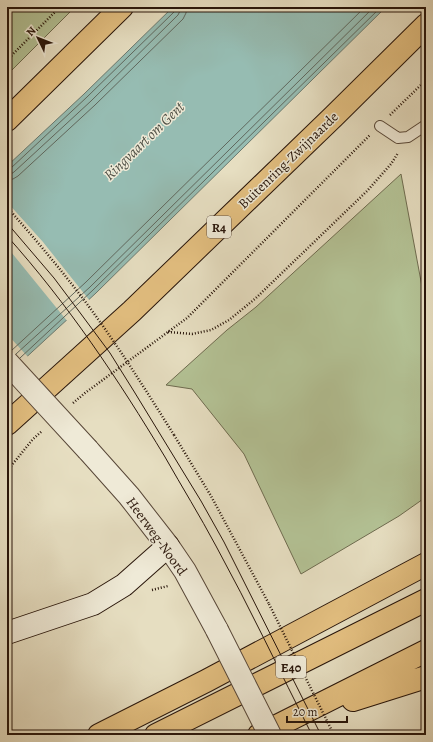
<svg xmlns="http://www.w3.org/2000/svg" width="433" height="742" font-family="Alegreya,serif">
<rect width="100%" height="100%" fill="#e6dec1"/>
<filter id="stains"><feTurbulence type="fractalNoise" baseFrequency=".005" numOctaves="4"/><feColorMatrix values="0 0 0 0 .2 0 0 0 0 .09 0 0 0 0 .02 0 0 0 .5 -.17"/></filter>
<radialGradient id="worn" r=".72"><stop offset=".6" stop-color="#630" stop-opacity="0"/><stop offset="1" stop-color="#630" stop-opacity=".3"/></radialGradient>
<path fill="#b3c194" stroke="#6e6b4f" d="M7,7H75L7,75Z
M401,174L423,292H426V497L399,516L301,574L244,454L192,389L166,385L227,330L256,307Z"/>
<path fill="#96bcb2" stroke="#6a796f" d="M173,7H386L96,293L7,375V166L84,94Z"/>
<path fill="#e6dec1" d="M7,202L43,242L90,301L68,322L7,247Z
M7,334L29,358L7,377Z"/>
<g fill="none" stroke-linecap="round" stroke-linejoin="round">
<path stroke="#5f685e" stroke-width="1" d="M7,169L11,168L87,97L174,12L176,7
M7,174H11L14,172L91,101L178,15L180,11L181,7
M7,180L13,179L18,176L95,105L183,19L186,13L187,7
M11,351L86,282L365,7
M16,354L90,287L374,7
M20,358L93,290L381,7"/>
<defs>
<path id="service" d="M380,126L398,138L408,137L426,125"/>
<path id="tertiary" d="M88,450L129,496L168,546L185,571L217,630"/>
<path id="secondary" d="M7,633L93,604L124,585L168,546"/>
<path id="trunk" d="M7,120L122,7
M7,424L132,311L334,116L426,25"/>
<path id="motorway" d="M353,700L426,677
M99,735L206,681L426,564
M156,735L426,600
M259,735L426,651"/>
</defs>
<use href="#service" stroke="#584738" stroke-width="12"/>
<use href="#tertiary" stroke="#584738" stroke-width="24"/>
<use href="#secondary" stroke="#28150a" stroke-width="24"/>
<use href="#trunk" stroke="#28150a" stroke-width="24"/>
<use href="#motorway" stroke="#28150a" stroke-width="24"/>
<path stroke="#28150a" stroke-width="2.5" stroke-dasharray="1 2" stroke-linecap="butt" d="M7,60L60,7
M390,115L426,80
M168,332L192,334L211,330L229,320L256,298L367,191L391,164L398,153
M73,403L85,393L187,318L370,135
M174,435L211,496L269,604
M7,471L33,439L42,431
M152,590L168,586"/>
<use href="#service" stroke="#efead7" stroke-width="10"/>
<use href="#tertiary" stroke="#efead7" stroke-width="22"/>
<use href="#secondary" stroke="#efead7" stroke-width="22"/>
<use href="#trunk" stroke="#e3bf80" stroke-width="22"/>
<use href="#motorway" stroke="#e3bf80" stroke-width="22"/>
<path stroke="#28150a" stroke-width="1" d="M7,223L54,278L81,314L110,353L135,393L201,501L224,542L321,735
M7,236C68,304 118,379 165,457C182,487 200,516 216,546C250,608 280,672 312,735"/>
<defs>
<path id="tertiary-bridge" d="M7,362L88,450
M217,630L270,735"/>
</defs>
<use href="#tertiary-bridge" stroke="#584738" stroke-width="24" stroke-linecap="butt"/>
<path stroke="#28150a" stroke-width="2.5" stroke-dasharray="1 2" stroke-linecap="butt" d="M7,207C36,240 64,273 90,308C120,349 147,392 174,435
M269,604L334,735"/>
<use href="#tertiary-bridge" stroke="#efead7" stroke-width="22"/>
</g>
<g text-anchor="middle" stroke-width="3" stroke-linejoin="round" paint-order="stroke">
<g fill="#efead7" stroke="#645548" stroke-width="1">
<rect x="207" y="216" width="24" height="22" rx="3"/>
<rect x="276" y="656" width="30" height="22" rx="3"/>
</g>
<g font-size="13" font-weight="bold" fill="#28150a">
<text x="219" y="232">R4</text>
<text x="291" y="672">E40</text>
</g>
<g font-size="14" fill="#28150a" stroke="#efead7">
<text transform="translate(288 160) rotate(-44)" y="5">Buitenring-Zwijnaarde</text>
<text transform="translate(157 536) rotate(54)" y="5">Heerweg-Noord</text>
</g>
<g font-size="15" font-style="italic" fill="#4e4f45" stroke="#efead7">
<text transform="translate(144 141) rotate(-44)" y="5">Ringvaart om Gent</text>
</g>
</g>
<rect width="433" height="742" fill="none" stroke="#e6dec1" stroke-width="24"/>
<rect x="8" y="8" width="417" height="726" fill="none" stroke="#28150a" stroke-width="2"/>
<rect x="12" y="12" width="409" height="718" fill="none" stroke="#28150a"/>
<g transform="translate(38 38) rotate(313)" stroke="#efead7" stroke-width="3" paint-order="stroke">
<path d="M0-3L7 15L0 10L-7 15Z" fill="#28150a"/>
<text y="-6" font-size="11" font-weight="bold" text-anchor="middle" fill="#28150a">N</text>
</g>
<path d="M287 716v6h60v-6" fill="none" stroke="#28150a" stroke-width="2"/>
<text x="293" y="716" font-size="12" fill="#28150a" stroke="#efead7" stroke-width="3" paint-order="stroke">20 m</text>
<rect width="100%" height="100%" filter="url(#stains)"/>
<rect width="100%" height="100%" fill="url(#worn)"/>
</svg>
